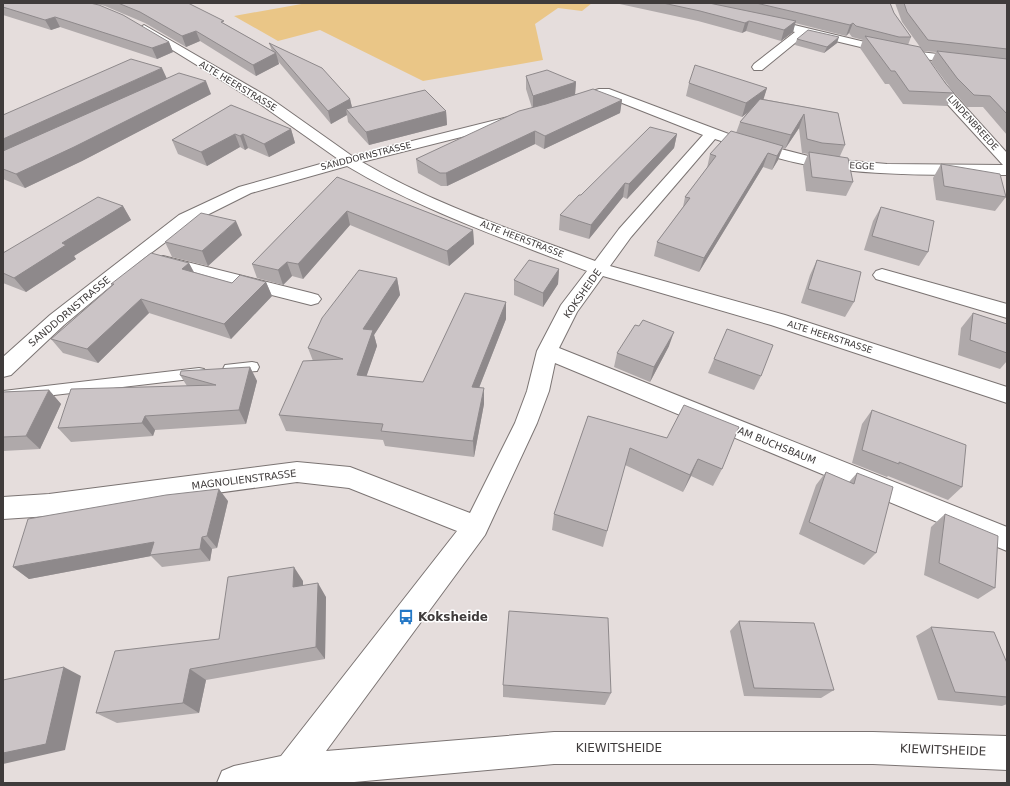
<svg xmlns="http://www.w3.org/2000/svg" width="1010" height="786" font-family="'DejaVu Sans',sans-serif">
<rect width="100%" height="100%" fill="#e5dddc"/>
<path fill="#eac687" d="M307,3H592L582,11L558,8L535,24L543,60L423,81L320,30L278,41L234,16Z"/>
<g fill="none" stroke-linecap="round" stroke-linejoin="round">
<defs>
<path id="service" d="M252,362L257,363L259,367L257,371L230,374L225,373L223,369L225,365Z
M199,368L204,369L206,373L204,377L199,378L3,401V391Z"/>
<path id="minor" d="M765,18L894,49L1007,62V70L894,55L806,34L762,70H754L752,67L754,64L795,32L761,23L760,21Z
M144,25L270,98L352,156L516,115L521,116L523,119L521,122L362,162C435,205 516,231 595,261L619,229L703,135L607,97H600L575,105L568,101L570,98L599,89H609L742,139L816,158L887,164L1003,165L940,96L926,75L932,71L936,72L950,90L1007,153V175C944,175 880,176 818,167C783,161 748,150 715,139L631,237L610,266L785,315L1007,387V403L771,325L603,276L577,312L559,348L1007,527V551L555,363L549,391L537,423L485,535L326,751L554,732H873L1007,736V770L873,764H554L343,783H217L222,771L234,766L281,756L457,531L349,488L297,482L49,516L3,519V497L49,494L297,462L350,467L470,513L515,423L527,391L537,351L561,305L587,271C506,239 422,211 347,166L251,193L191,223L143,259L64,325L11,375L3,377V357L50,315L179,215L239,187L338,159L260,104L140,30L139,28Z
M163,256L311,293L318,295L321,299L318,303L311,305L157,266L154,262L157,258Z
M882,269L1007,304V318L876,279L873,275L876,271Z"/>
</defs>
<use href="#service" stroke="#7b7473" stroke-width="2"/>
<use href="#minor" stroke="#7b7473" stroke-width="2"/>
<use href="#service" fill="#fff" fill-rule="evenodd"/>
<use href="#minor" fill="#fff" fill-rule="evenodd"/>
</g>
<path fill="#afa9aa" d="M3,3L169,42L173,52L157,59L60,27L51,30L3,15Z
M93,3H188L272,51L269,43L350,99L352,107L446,111L447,125L369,145L348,122L347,115L331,124L278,61L279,64L256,76L200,41L186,47L145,23L105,6Z
M615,3H890L894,13L911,37L908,45L954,93L947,106L903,104L889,84H885L860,48L863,40L852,37L849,33L846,36L795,23L793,32L781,41L746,31L742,33L698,21Z
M895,3H1007V135L983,107H967L951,89L931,62L936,52L923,51L902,22Z
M797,39L837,43L824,53L795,45Z
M526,76L576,82L575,94L622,100L620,113L544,149L535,144L447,186H441L418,173L416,159L532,108L526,89Z
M167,79L211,94L82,161L25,188L3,179V115Z
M689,83L767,88L763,99L838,113L845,145L840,156L853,182L846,196L806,191L803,166L808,154L802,153L799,128L785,149L783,148L778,160L772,170L763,167L699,272L654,256L657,242L683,207L685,197L707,168L710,154L736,133L740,122L748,112L742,117L686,96Z
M231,105L291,129L295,143L269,157L248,148L245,150L240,147L207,166L178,154L172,140Z
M677,134L674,148L627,199L623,197L589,239L559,230L560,215L581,195Z
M941,164L1006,197L995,211L936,200L933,178Z
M337,177L473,230L474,244L449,266L350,225L303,279L292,276L283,285L257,278L252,264Z
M123,206L131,220L74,256L76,259L26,292L3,283V253Z
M881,207L928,252L919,266L864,250L873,221Z
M242,235L208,266L172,257L165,242Z
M817,260L854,302L845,317L801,303L810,275Z
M189,263L194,272L232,283L266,282L272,296L231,339L149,313L98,363L63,353L51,339L112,285L111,284Z
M559,269L558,284L543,307L514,295V280Z
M397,278L400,295L374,335L377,346L366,376L423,382L506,302V319L479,388L484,404L474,457L385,446L383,440L286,431L279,415L313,361L308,348Z
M973,313L1007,324V361L1000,369L958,355L961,328Z
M669,346L650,382L614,367L617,353Z
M714,359L761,376L754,390L708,373Z
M250,367L257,381L246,424L155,430L153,436L71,442L58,428L187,386L180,375Z
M49,390L61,404L40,449L3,451V392Z
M872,410L962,487L948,500L888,476L887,477L852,463L862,424Z
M588,416L667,438L722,469L713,486L691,476L683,492L625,465L603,547L552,530L554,514Z
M826,472L849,482L857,473L876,553L864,565L799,534L816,485Z
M228,501L217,548L212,549L210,561L162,567L151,556L29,579L13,567Z
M945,514L995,588L978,599L924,575L931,527Z
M303,581V585L326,597L325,659L206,680L199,713L117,723L96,713L219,639Z
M739,621L834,690L821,698L744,696L730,631Z
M931,627L1007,663V704L1002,706L938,700L916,636Z
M503,685L611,693L605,705L503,697Z"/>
<path fill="#8e898b" d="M55,17L60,27L51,30L45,20Z
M749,21L746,31L742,33L745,23Z
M796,21L793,32L781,41L784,30Z
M853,23L849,33L846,36L850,25Z
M196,31L200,41L186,47L182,36Z
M839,37L837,43L824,53L827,47Z
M169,42L173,52L157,59L152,48Z
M276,53L279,64L256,76L253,65Z
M162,68L168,81L3,156V139Z
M206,81L211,94L82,161L25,188L16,174Z
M576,82L575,95L533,109V96Z
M767,88L763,101L742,117L746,103Z
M350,99L353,112L346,109L347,115L331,124L328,111Z
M622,100L620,113L544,149L545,136Z
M446,111L447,125L369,145L366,132Z
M804,114L799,128L785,149L791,135Z
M291,129L295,143L269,157L264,144Z
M535,131V144L447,186L446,173Z
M235,134L240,147L207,166L201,152Z
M243,134L248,148L245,150L240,136Z
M677,134L674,148L627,199L629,184Z
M783,146L778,160L772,170L777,156Z
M768,153L763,167L699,272L704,258Z
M625,183L623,197L589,239L591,225Z
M123,206L131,220L74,256L76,259L26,292L14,278L62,243Z
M347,211L350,225L303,279L298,264Z
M236,221L242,235L208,266L202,251Z
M473,230L474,244L449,266L447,251Z
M287,262L292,276L283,285L278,270Z
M189,263L196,277L182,269Z
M559,269L558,284L543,307V293Z
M397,278L400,295L374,335L377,346L361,392L357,375L363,329Z
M266,282L272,296L231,339L224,324Z
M141,299L149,313L98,363L87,349Z
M506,302V319L473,403L472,387Z
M674,332L669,346L650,382L654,367Z
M250,367L257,381L246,424L239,410Z
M484,388V404L474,457L473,441Z
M49,390L61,404L40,449L26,436Z
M145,416L155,430L153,436L142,423Z
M698,459L691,476L683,492L690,475Z
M219,489L228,501L217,548L207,536Z
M202,537L212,549L210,561L200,549Z
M154,542L150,555L151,556L29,579L13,567Z
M294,567L303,581V601L293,587Z
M318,583L326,597L325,659L316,647Z
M64,667L81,676L65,750L3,764V753Z
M190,669L206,680L199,713L183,703Z"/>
<path fill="#cbc4c6" stroke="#8e898b" d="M3,3H90L99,5L123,15L169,42L152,48L55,17L45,20L3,7Z
M118,3H188L224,21L221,22L276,53L253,65L196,31L182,36L140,12Z
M663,3H709L796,21L784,30L749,21L745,23L700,11Z
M756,3H890L894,13L911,37H899L856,26L853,23L850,25Z
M904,3H1007V49L928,40L907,12Z
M808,30L839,37L827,47L797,39Z
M865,36L920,47L946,84L954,93L909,91L895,71H891Z
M269,43L322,68L350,99L328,111Z
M937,51L1007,59V114L990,96L974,95L957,78Z
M131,59L162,68L3,139V115Z
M695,65L767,88L746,103L689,83Z
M547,70L576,82L533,96L526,76Z
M179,73L206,81L74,147L16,174L3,169V151Z
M593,89L622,100L545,136L535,131L446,173H440L416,159L519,111L546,104Z
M425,90L446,111L366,132L346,109Z
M760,99L838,113L845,145L822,143L807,139L804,114L791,135L740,122Z
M231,105L291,129L264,144L243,134L240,136L235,134L201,152L172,140Z
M650,127L677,134L629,184L625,183L591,225L560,215L579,195H581Z
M731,131L783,146L777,156L768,153L704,258L657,242L690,198L685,197L716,156L710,154Z
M809,152L848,158L853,182L812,177Z
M941,164L1000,174L1006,197L944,186Z
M337,177L473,230L447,251L347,211L298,264L287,262L278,270L252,264Z
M98,197L123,206L62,243L66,245L14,278L3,273V253Z
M881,207L934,221L928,252L872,236Z
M201,213L236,221L202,251L165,242Z
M151,253L189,263L182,269L232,283L240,275L266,282L224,324L141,299L87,349L51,339L114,284H111Z
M529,260L559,269L543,293L514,280Z
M817,260L861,272L854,302L808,289Z
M359,270L397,278L363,329L373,330L357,375L423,382L465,293L506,302L472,387L484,388L473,441L381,431L383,424L279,415L303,361L343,359L308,348L322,318Z
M973,313L1007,324V353L970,340Z
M643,320L674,332L654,367L617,353L635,325L639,326Z
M727,329L773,345L761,376L714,359Z
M250,367L239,410L145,416L142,423L58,428L71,389L216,385L180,375L181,371Z
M49,390L26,436L3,437V392Z
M684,405L739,427L722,469L698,459L690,475L630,448L607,531L554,514L588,416L667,438Z
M872,410L966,445L962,487L899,462V464L862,450Z
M826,472L854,484L857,473L893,487L876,553L809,522Z
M219,489L207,536L202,537L200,549L150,555L154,542L13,567L28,519L166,495Z
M945,514L998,536L995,588L939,563Z
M294,567L293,587L318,583L316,647L190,669L183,703L96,713L115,651L219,639L228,577Z
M509,611L608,618L611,693L503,685Z
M739,621L814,623L834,690L754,688Z
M931,627L994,632L1007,663V697L955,692Z
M64,667L46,744L3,753V680Z"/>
<defs>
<symbol id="bus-bare" viewBox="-9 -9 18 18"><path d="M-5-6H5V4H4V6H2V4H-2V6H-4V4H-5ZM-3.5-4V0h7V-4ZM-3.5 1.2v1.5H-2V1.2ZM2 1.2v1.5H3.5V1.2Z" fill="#2478c6" stroke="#fff" stroke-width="2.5" paint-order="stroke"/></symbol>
</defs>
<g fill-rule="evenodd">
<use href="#bus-bare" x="395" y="606" width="22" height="22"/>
</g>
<g text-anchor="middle" stroke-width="3" stroke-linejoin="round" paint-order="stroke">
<g font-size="9" fill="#3f3b3b" stroke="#fff">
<text transform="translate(238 86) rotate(31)" y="3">ALTE HEERSTRASSE</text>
<text transform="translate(973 123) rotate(48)" y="3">LINDENBREEDE</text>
<text transform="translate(366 156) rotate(-14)" y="3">SANDDORNSTRASSE</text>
<text transform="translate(862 166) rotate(3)" y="3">EGGE</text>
<text transform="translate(522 239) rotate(21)" y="3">ALTE HEERSTRASSE</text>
<text transform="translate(830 337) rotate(18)" y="3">ALTE HEERSTRASSE</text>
</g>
<g font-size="10" fill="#3f3b3b" stroke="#fff">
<text transform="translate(582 293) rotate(-55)" y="4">KOKSHEIDE</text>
<text transform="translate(69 311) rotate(-40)" y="4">SANDDORNSTRASSE</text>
<text transform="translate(777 445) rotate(22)" y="4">AM BUCHSBAUM</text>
<text transform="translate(244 479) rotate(-7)" y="4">MAGNOLIENSTRASSE</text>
</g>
<g font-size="12" font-weight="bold" fill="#3f3b3b" stroke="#fff" text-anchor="start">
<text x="418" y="621">Koksheide</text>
</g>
<g font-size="12" fill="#3f3b3b" stroke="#fff">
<text x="619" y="752">KIEWITSHEIDE</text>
<text transform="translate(943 750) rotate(2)" y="4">KIEWITSHEIDE</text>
</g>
</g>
<rect width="1010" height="786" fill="none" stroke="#3f3b3b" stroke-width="8"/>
</svg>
